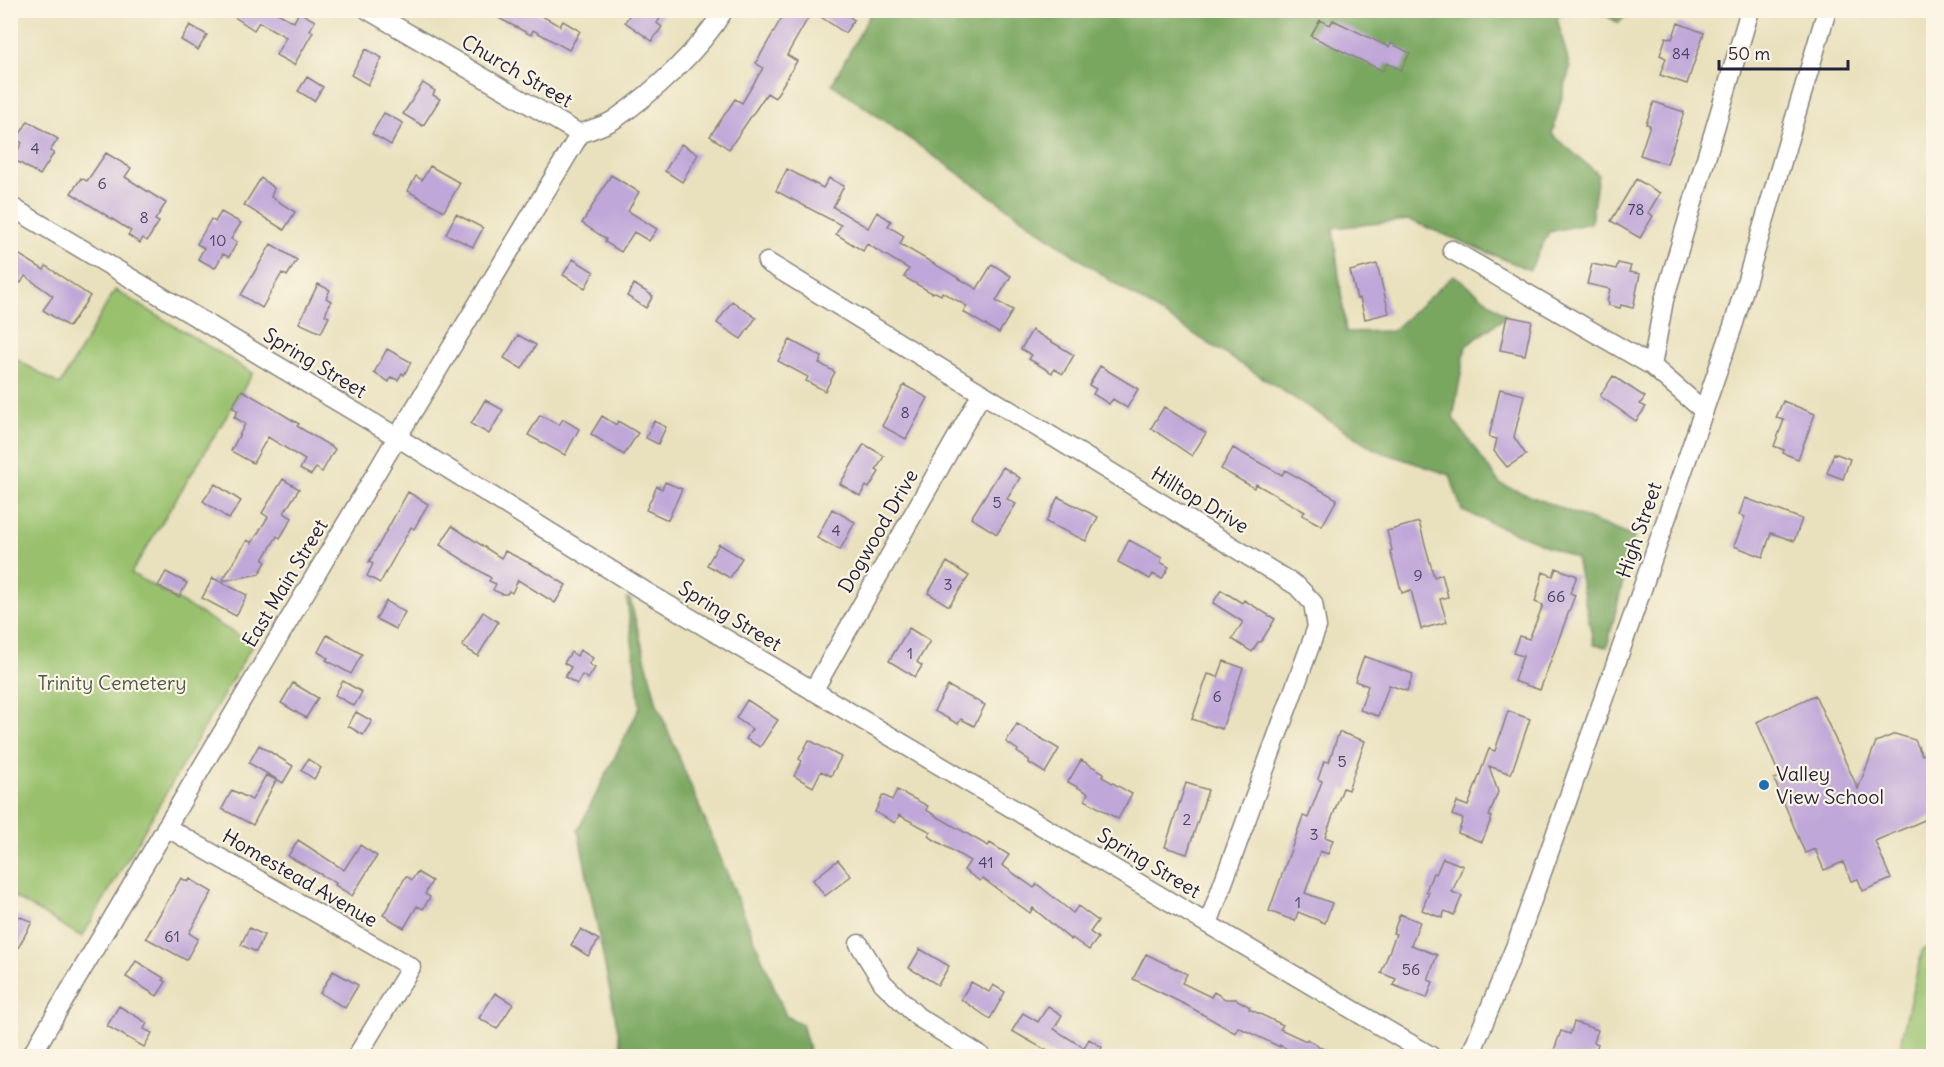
<svg xmlns="http://www.w3.org/2000/svg" width="1944" height="1067" font-family="Delius,sans-serif">
<rect width="100%" height="100%" fill="#fcf5e5"/>
<filter id="ink" filterUnits="userSpaceOnUse"><feTurbulence type="fractalNoise" baseFrequency=".0167" numOctaves="2"/><feDisplacementMap in="SourceGraphic" scale="12" xChannelSelector="R" yChannelSelector="G"/><feConvolveMatrix kernelMatrix="1 2 1 2 8 2 1 2 1" color-interpolation-filters="sRGB"/></filter>
<filter id="wash" filterUnits="userSpaceOnUse"><feTurbulence type="fractalNoise" baseFrequency=".008" numOctaves="4" result="noise"/><feDisplacementMap in="SourceGraphic" scale="24" xChannelSelector="R" yChannelSelector="G"/><feGaussianBlur stdDeviation="1.35" result="paint"/><feColorMatrix in="noise" values="0 0 0 0 0 0 0 0 0 0 0 0 0 0 0 0 0 1.4 0 .05"/><feComposite in="paint" operator="in"/></filter>
<g filter="url(#wash)">
<rect width="100%" height="100%" fill="#e9e1bd"/>
<path fill="#99c16d" stroke="#5e7254" stroke-width="1.5" d="M115,290L253,373L131,573L253,644L82,937L11,895V356L60,385Z
M1933,943V1056H1899L1902,1035L1922,951Z"/>
<path fill="#7aa760" stroke="#4e644e" stroke-width="1.5" d="M872,11H1565L1557,18L1570,68L1552,134L1598,174L1591,223L1549,232L1530,270L1409,220L1333,228L1346,332L1392,331L1454,275L1507,316L1466,346L1453,418L1500,484L1634,537L1607,647L1594,645L1576,558L1462,511L1450,475L1376,450L1115,284L832,84Z
M1598,11H1630L1619,23Z
M627,599H630L657,704L786,1016L802,1024L811,1056H623L578,830L640,707Z"/>
<g id="blocks">
<path fill="#c0a7d9" d="M224,10H272L294,22L299,12L315,21L310,30L313,32L294,65L276,55L286,37L259,22L254,30Z
M483,10H531L560,26L563,21L580,31L569,50L533,30L531,35Z
M633,10H666L657,23L662,27L652,41L625,22Z
M786,10H840L854,20L845,33L812,11L787,55L797,61L775,98L767,93L729,149L710,136L735,99L742,103L763,68L756,63Z
M1320,20L1330,25L1333,20L1389,47L1391,43L1410,53L1401,70L1387,63L1383,71L1311,36Z
M1678,23L1704,33L1687,84L1660,75L1666,58L1660,55L1666,37L1672,39Z
M190,25L207,35L198,50L181,40Z
M366,49L382,58L368,85L351,75Z
M307,77L323,87L314,101L298,91Z
M423,83L435,91L433,95L440,99L423,126L403,114Z
M1654,102L1684,112L1667,164L1640,155L1650,125L1646,124Z
M384,113L403,123L391,145L372,134Z
M28,121L58,139L50,151L54,153L40,175L13,159L22,143L17,139Z
M681,144L698,154L682,182L665,171Z
M106,153L131,168L125,177L166,203L155,220L159,222L147,241L143,238L140,243L128,235L131,231L71,193L81,178L87,181Z
M430,166L460,183L444,211L408,191L416,176L422,180Z
M787,169L823,188L829,178L844,186L833,207L868,228L877,212L891,221L888,226L904,236L900,244L977,289L992,264L1011,276L996,301L1013,310L999,333L963,312L967,306L942,292L941,295L935,292L932,293L904,277L909,269L867,244L863,251L836,234L841,225L776,191Z
M611,175L639,192L628,211L657,229L649,241L634,232L621,252L605,242L606,239L582,223Z
M261,178L274,188L271,197L295,212L284,230L244,205Z
M1636,179L1660,193L1648,213L1653,216L1640,238L1611,221Z
M221,212L241,223L231,239L237,242L229,257L223,254L215,268L198,259L204,248L197,244L211,219L215,222Z
M456,214L483,228L473,247L446,234Z
M271,244L297,260L287,276L282,273L262,308L241,295Z
M10,249L44,270L46,266L90,296L69,327L43,310L53,296L25,276L21,283L10,276Z
M573,259L594,272L585,288L563,275Z
M1618,263L1631,266L1629,272L1640,274L1633,308L1621,305L1620,308L1608,305L1609,302H1607L1610,289L1587,284L1592,264L1616,269Z
M1377,264L1389,313L1365,319L1360,298L1357,299L1350,271Z
M318,284L330,290L326,298L331,301L325,315L329,317L321,333L299,323Z
M634,284L653,296L646,308L627,296Z
M732,301L756,318L741,339L717,323Z
M1507,316L1532,321L1525,355L1500,350Z
M1032,330L1074,355L1063,374L1054,369L1052,373L1029,359L1032,355L1021,349Z
M518,335L536,345L522,369L504,358Z
M790,340L822,357L819,363L835,372L825,391L806,381L808,377L778,361Z
M387,349L411,362L404,375L402,373L398,380L391,377L389,382L374,373Z
M1100,366L1138,389L1127,408L1113,399L1109,404L1093,394L1096,389L1089,385Z
M1613,376L1645,397L1640,404L1646,407L1636,421L1600,396Z
M904,385L928,398L906,439L882,426Z
M1500,389L1524,395L1514,437L1526,455L1507,467L1494,451L1497,439L1489,437Z
M242,390L299,424L297,426L335,449L322,472L316,468L311,475L300,469L305,460L268,437L253,463L231,451L245,424L234,417L238,411L232,407Z
M485,400L503,410L489,434L471,424Z
M1783,401L1815,414L1798,459L1783,453L1784,450L1774,446L1784,420L1776,418Z
M1164,407L1206,433L1192,456L1151,428Z
M540,415L559,425L563,419L579,429L565,455L528,435Z
M602,416L616,425L618,421L638,433L624,455L591,434Z
M654,421L666,427L658,444L646,438Z
M864,444L884,456L876,470L879,472L869,488L866,486L860,496L840,484Z
M1233,448L1282,475L1285,470L1337,499L1322,526L1302,515L1305,512L1256,484L1254,488L1221,469Z
M1834,453L1850,459L1843,479L1827,473Z
M1003,467L1020,478L1007,499L1016,504L997,534L971,518Z
M283,479L299,489L284,513L292,518L280,538L277,536L263,560L266,562L259,574L222,581L247,540L252,543L268,517L262,513Z
M665,482L682,489L668,520L646,510L657,486L662,489Z
M215,484L241,501L229,519L203,501Z
M408,492L428,504L414,529L411,527L380,583L367,576L373,564L369,562Z
M1058,497L1098,517L1086,541L1046,522Z
M1745,498L1802,519L1794,541L1771,533L1763,557L1734,546L1745,517L1739,515Z
M832,509L855,522L840,550L817,538Z
M1419,522L1434,577L1442,574L1448,597L1440,599L1447,622L1421,629L1411,590L1402,593L1390,551L1392,550L1387,531Z
M452,526L501,558L505,551L539,568L566,585L555,603L518,580L512,593L509,591L507,594H502L493,590L496,584L489,581L491,578L440,545Z
M1129,540L1162,558L1160,562L1169,567L1162,579L1153,574L1150,579L1118,562Z
M719,544L742,558L730,578L707,565Z
M947,562L969,576L949,606L928,593Z
M1556,568L1577,576L1570,593L1575,595L1540,690L1514,681L1523,656L1513,653L1519,636L1529,639L1543,605L1535,602L1543,572L1553,576Z
M166,572L187,583L179,597L158,586Z
M213,578L247,595L236,616L202,598Z
M1221,590L1242,603L1244,600L1275,619L1261,642H1258L1252,652L1232,639L1243,622L1213,603Z
M386,601L405,612L396,629L376,619Z
M483,612L498,622L478,656L462,646Z
M909,628L930,641L917,662L922,666L915,677L889,661Z
M327,635L362,654L351,674L326,660L328,658L318,652Z
M580,650L593,658L589,664L595,668L588,679L582,675L577,684L565,677L571,667L564,663L571,652L577,656Z
M1364,656L1413,674L1407,691L1389,685L1378,716L1360,710L1368,686L1355,681Z
M1224,661L1243,668L1222,729L1192,719L1208,674L1218,677Z
M343,681L362,692L354,706L335,695Z
M293,683L318,698L306,718L281,703Z
M948,686L985,705L974,726L961,719L958,724L934,711Z
M1815,695L1858,789L1876,742L1895,734L1915,740L1922,755L1934,750V816L1875,841L1891,879L1863,891L1858,879L1851,881L1843,862L1824,870L1815,849L1805,853L1774,779L1780,777L1757,722Z
M747,700L778,720L760,747L746,739L752,729L736,718Z
M1508,711L1530,719L1511,774L1489,766L1498,792L1489,816L1492,817L1482,842L1458,833L1463,819L1452,815L1457,802L1468,806L1489,749L1495,751Z
M356,712L372,721L363,735L348,726Z
M1017,724L1059,749L1045,773L1029,763V760L1017,752L1018,750L1006,742Z
M1339,732L1365,741L1348,790L1343,788L1325,837L1333,840L1328,854L1320,851L1305,893L1332,903L1325,923L1298,912L1295,921L1269,911L1303,816L1308,818L1322,781L1318,779L1324,761L1329,762Z
M809,740L841,757L831,776L821,771L813,787L794,776L802,761L799,759Z
M259,745L293,766L283,783L249,763Z
M308,759L321,768L314,779L301,770Z
M1081,760L1104,773L1102,777L1132,794L1118,819L1085,800L1088,793L1068,782Z
M266,775L276,780L253,825L222,809L232,790L252,800Z
M1186,783L1208,790L1187,854L1165,847Z
M897,790L928,806L926,810L988,846L990,843L1009,855L1002,865L1034,888L1037,884L1073,913L1078,906L1098,921L1090,932L1098,938L1089,950L1072,938L1071,940L1033,908L1030,913L982,878L980,881L964,870L970,861L928,836L931,832L899,815L895,823L875,812L883,795L892,800Z
M298,840L344,870L360,845L377,856L352,896L335,885L336,883L288,856Z
M1443,858L1463,866L1452,892L1462,896L1454,915L1445,911L1442,918L1422,910L1429,892L1426,891L1433,873L1436,874Z
M838,860L851,876L825,896L813,880Z
M417,872L432,881L425,894L430,897L423,909L417,906L404,928L383,915L406,876L412,880Z
M181,878L188,882L190,879L212,892L189,933L198,939L186,960L146,938Z
M10,912L32,922L10,963Z
M1400,914L1420,922L1411,945L1437,955L1428,980L1433,982L1427,998L1393,985L1396,979L1381,973L1396,934L1393,933Z
M249,928L264,935L256,952L241,945Z
M581,929L599,940L588,956L571,945Z
M920,949L949,966L938,985L909,968Z
M1146,954L1187,974L1182,983L1211,997L1214,992L1225,999H1236L1250,1007L1249,1009L1283,1025L1280,1029L1306,1041L1307,1039L1334,1056H1298L1280,1045V1047L1238,1027L1235,1033L1190,1007L1133,979Z
M136,961L164,978L163,980L166,982L157,996L126,977Z
M333,971L358,985L345,1008L320,993Z
M971,982L989,992L993,985L1005,992L990,1019L961,999Z
M495,993L513,1004L497,1029L479,1018Z
M119,1006L147,1023L144,1029L152,1033L144,1047L107,1026Z
M1048,1006L1062,1015L1054,1029L1084,1048L1089,1039L1102,1047L1098,1056H1056L1012,1031L1023,1013L1038,1022Z
M1574,1022L1598,1030L1594,1042L1598,1044L1594,1056H1563L1553,1053L1561,1031L1570,1034Z"/>
</g>
</g>
<g filter="url(#ink)">
<use href="#blocks" fill-opacity="0" stroke="#86827c" stroke-width="1.5"/>
<g fill="none" stroke-linecap="round" stroke-linejoin="round">
<defs>
<path id="minor" d="M368,10L580,134
M580,134C591,129 605,126 615,119C654,92 699,51 724,10
M10,206L397,437L643,590L1431,1056
M1452,250L1652,366L1704,411
M767,262L1297,586L1313,603L1317,627L1208,924
M1652,366L1664,300L1750,10
M813,691L982,393
M166,827L411,967L357,1056
M859,944L883,983L918,1017L981,1056
M31,1056L389,451L580,134
M1470,1056L1518,940L1632,618L1734,323L1827,10"/>
</defs>
<use href="#minor" stroke="#86827c" stroke-width="21"/>
<use href="#minor" stroke="#fff" stroke-width="18"/>
</g>
</g>
<circle fill="#1f6fb2" stroke="#fcf5e5" stroke-width="2" cx="1764" cy="785" r="6"/>
<g text-anchor="middle" stroke-width="4.5" stroke-linejoin="round" paint-order="stroke">
<g font-size="16" fill="#4a4362">
<text x="1681" y="59">84</text>
<text x="35" y="154">4</text>
<text x="102" y="189">6</text>
<text x="1636" y="215">78</text>
<text x="144" y="223">8</text>
<text x="218" y="246">10</text>
<text x="905" y="418">8</text>
<text x="997" y="508">5</text>
<text x="836" y="536">4</text>
<text x="1418" y="581">9</text>
<text x="948" y="590">3</text>
<text x="1556" y="602">66</text>
<text x="910" y="659">1</text>
<text x="1217" y="702">6</text>
<text x="1342" y="767">5</text>
<text x="1187" y="825">2</text>
<text x="1314" y="840">3</text>
<text x="986" y="868">41</text>
<text x="1298" y="908">1</text>
<text x="172" y="942">61</text>
<text x="1411" y="975">56</text>
</g>
<g font-size="20" fill="#22223b" stroke="#fcf5e5">
<text transform="translate(517 71) rotate(30)" y="7">Church Street</text>
<text transform="translate(315 363) rotate(31)" y="7">Spring Street</text>
<text transform="translate(1200 500) rotate(31)" y="7">Hilltop Drive</text>
<text transform="translate(1639 530) rotate(-71)" y="7">High Street</text>
<text transform="translate(878 531) rotate(-60)" y="7">Dogwood Drive</text>
<text transform="translate(285 583) rotate(-59)" y="7">East Main Street</text>
<text transform="translate(730 616) rotate(31)" y="7">Spring Street</text>
<text transform="translate(1149 863) rotate(31)" y="7">Spring Street</text>
<text transform="translate(300 878) rotate(30)" y="7">Homestead Avenue</text>
</g>
<g font-size="20" fill="#4c5a4c" stroke="#fcf5e5">
<text x="112" y="690">Trinity Cemetery</text>
</g>
<g font-size="20" fill="#22223b" stroke="#fcf5e5" text-anchor="start">
<text x="1776" y="781">Valley<tspan x="1776" dy="23">View School</tspan></text>
</g>
</g>
<rect width="1944" height="1067" fill="none" stroke="#fcf5e5" stroke-width="36"/>
<path d="M1719 60v9h129v-9" fill="none" stroke="#22223b" stroke-width="3"/>
<text x="1728" y="60" font-size="18" fill="#22223b" stroke="#fcf5e5" stroke-width="4.5" paint-order="stroke">50 m</text>
</svg>
